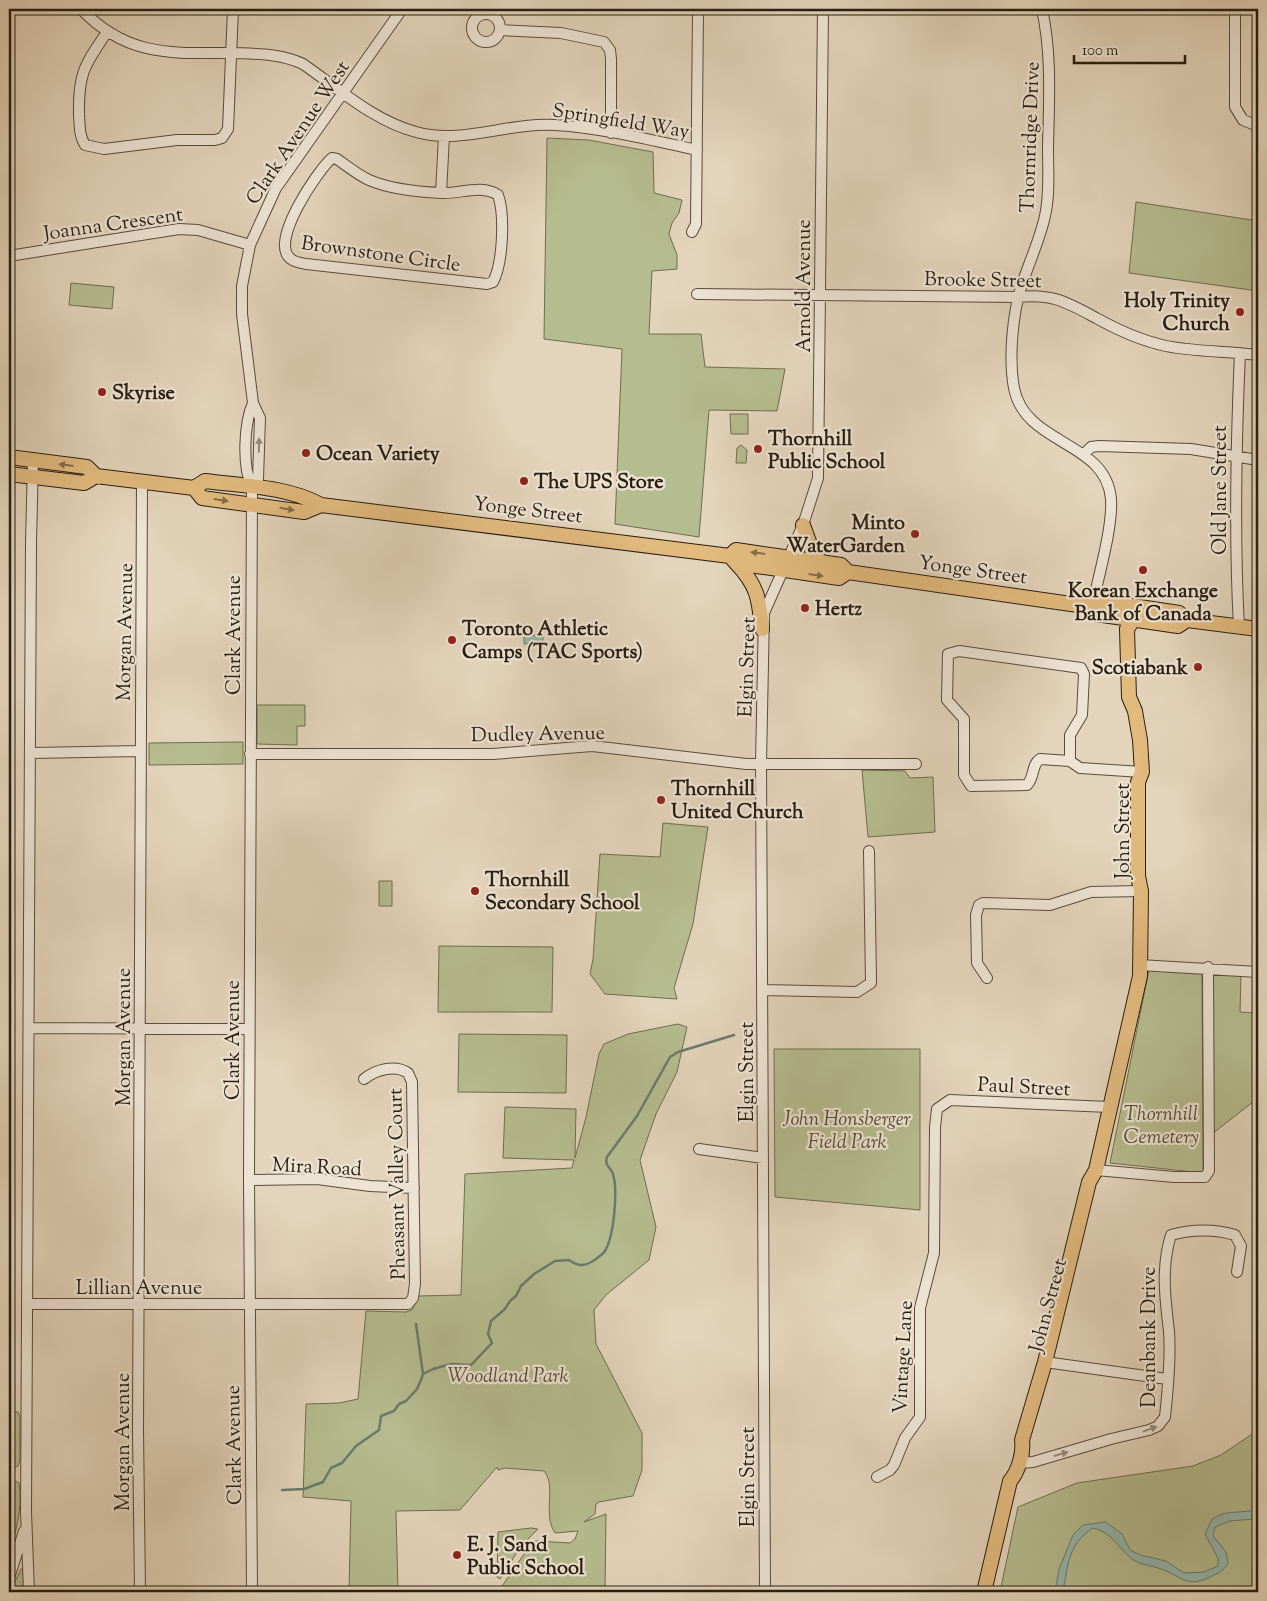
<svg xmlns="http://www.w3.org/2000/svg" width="1267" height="1601" font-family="'Sorts Mill Goudy',serif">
<rect width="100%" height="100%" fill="#e3d4bb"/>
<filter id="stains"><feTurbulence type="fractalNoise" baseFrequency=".004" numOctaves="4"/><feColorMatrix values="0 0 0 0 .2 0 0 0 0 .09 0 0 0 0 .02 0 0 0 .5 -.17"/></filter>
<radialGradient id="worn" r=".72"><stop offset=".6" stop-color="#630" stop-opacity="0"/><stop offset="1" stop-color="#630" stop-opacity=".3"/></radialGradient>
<path fill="#b5bc8f" stroke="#6e6d50" d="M547,138L589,140L653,152L654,193L682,200L679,213L672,223L669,234L677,255V269L652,271L649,334H701L705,367L785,369L777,411L709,410L699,537L615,524L622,349L544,339Z
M1136,202L1258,221V291L1129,273Z
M71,283L114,287L112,309L69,305Z
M730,414H748V434H731Z
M741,445L747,450L746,463H736L737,448Z
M257,705H305V726H297V745L257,744Z
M243,742V764L149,765V743Z
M862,770L905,771L910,778L933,777L935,832L868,837Z
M663,823L708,827L693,924L674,988L677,999L605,994L590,974L593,959L600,854L660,857Z
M379,881H392V906H379Z
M439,946L553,947L552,1012H438Z
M1149,970L1202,972L1203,1173L1110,1163Z
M1210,972L1241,973L1240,1012L1258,1013V1098L1212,1134Z
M678,1024L687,1027L677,1072L656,1114L640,1160L656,1227L649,1260L606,1295L594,1310L596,1344L642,1433V1470L633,1496L599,1502L596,1504L595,1514L584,1522L606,1514L605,1592H498L531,1544L536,1541L570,1543L575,1539L578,1531L555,1533C542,1514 557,1486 544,1471L505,1468L498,1470L497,1467L460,1510L396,1511L398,1592H349L351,1501L303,1497L306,1404L339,1403L358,1399L366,1311L406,1312L412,1310L419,1296L461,1295L465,1174L572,1168L574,1160L503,1158L505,1107L576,1109L575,1158L586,1117L599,1054L604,1044L628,1034Z
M459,1034L567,1035L566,1093L458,1092Z
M774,1049H920V1210L775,1197Z
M10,1411L18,1412L20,1417V1460L18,1466L10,1470Z
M1258,1430V1592H1000L1018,1507L1077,1483L1193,1466L1221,1455Z
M10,1478L19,1483C23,1507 16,1532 9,1554Z
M531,1528L538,1529L521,1546L500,1579L497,1577L498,1532Z
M21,1569L26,1570V1592H10Z"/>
<path fill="#95b8ae" stroke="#697a6f" d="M524,635H543V643L524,644Z
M1258,1508V1517L1255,1519L1230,1521L1215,1527L1213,1536L1226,1552L1228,1563C1224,1571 1218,1573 1210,1577C1186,1589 1182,1576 1161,1569C1151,1565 1140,1565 1132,1559C1118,1548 1112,1532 1093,1528C1068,1544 1068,1565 1063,1592H1055L1059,1569L1073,1535L1083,1525L1106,1522L1122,1534L1130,1550L1140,1555L1166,1561L1184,1573L1204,1572L1218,1566V1558L1205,1534L1212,1519C1228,1508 1247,1515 1258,1508Z"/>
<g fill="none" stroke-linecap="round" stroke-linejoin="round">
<path stroke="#697a6f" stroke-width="2.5" d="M423,1374L433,1369L451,1364L471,1365L492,1343L488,1334L491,1321L505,1309L510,1301L516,1296L521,1286L534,1274L555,1261L569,1260C578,1266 583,1267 593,1261C597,1258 602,1255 605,1251C614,1236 618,1191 613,1174C611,1167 604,1166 607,1157L637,1116L670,1057L678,1052L734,1035
M282,1490L304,1489L323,1482L331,1468L342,1463L356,1446L379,1430L381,1416L394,1411L399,1404L406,1401L417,1389L421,1380L423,1374L416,1324"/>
<defs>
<path id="minor" d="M81,9C128,58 173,53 236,53C260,54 282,54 303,64C339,89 374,121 416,132C461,145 509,122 555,125C603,128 651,140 697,150
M1042,9C1052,55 1049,101 1048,148C1048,170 1050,194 1045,216C1039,244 1025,270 1018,298C1012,325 1009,361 1014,388C1025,446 1106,440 1111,499C1113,527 1098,578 1092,607
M1235,9V107L1243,120L1258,126
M472 28a14 14 0 1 1 28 0a14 14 0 1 1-28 0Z
M500,30L561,33L604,42L610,50L611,59V133
M107,32C84,66 78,74 79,115C80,127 79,135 85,145L104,149L177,140H215L222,138L228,129L233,9
M332,158L337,159C347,166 358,175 369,180C390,189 419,192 441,193C460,194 481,184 498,195C505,215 503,263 493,282L487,284L306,264C301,263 294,262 291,259C268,243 318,170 332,158Z
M441,193L444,136
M692,232L696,224L698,9
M9,256L179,229L198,230L250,245
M697,294L1018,297C1053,293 1068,303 1098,319C1118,330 1143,341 1166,346C1196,352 1228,351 1258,355
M1084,454L1091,447L1099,446L1191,449L1258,460
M252,487L258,479L260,418L253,403L242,314V286L250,245L276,188L402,9
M1239,627C1234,536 1236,444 1240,353
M31,753L140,751
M250,754H493L592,746L746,764H916
M1070,761V735L1082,715L1084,674L1081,668L959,651L948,654L947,700L964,719V775L971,786L1027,785C1035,777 1031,765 1040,759L1070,761L1080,768L1142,772
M1139,965L1258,972
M987,978L977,963L976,915L979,905L983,903L1050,905L1091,892L1141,891
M763,990L857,992L871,983L869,851
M29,1028L249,1029
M699,1149L763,1158
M1096,1170L1174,1177H1205L1209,1171L1208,967
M249,1180L317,1179L370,1186L414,1188
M28,1304H408L413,1298L415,1284L412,1082L408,1073C395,1064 375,1070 364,1079
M1045,1362L1167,1379
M1019,1463L1033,1462L1111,1439L1149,1430L1158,1426L1165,1417C1168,1389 1171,1359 1169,1331C1165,1299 1161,1266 1171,1235C1191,1229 1216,1229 1235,1235L1241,1246L1237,1272
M877,1477L890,1470L894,1465L905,1438L920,1417V1308L934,1253L935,1127L937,1109L950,1100L1109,1107
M9,1578L24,1531
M29,1592L26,1512L31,542L33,460
M140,1592L138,1429L142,482
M252,1592L249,1180L252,487C242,467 244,423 253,403
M765,1592L761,763L764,613L803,525L818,478L823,9"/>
<path id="major" d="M9,457L87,467L96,476L194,488L205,481C243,486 286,486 321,505L730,556L736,563L839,578L848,572
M9,474L84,483L96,476
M194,488L202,498L304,512L321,505
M803,525L812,550L821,562
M730,556L736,550L841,565L848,572L1092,607L1100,601L1179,613L1187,620L1258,629
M736,563C758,586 759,599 762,629
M1092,607L1096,614L1178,626L1187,620
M984,1592L1010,1481C1018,1472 1024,1453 1022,1440L1045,1362L1089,1182L1096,1170L1140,976L1141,891L1138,876V782L1142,772L1140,740L1135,711L1129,697L1127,629L1133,620"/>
</defs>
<use href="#minor" stroke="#574c3c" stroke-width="12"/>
<use href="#major" stroke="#281e11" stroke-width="16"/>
<use href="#minor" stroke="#ede3d3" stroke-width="10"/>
<use href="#major" stroke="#e2ba7e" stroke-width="14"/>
</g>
<defs><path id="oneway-solid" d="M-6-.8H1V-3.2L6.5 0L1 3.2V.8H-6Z" transform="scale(1.25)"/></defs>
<g fill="#948a7c">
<use href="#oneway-solid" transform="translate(259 445) rotate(-89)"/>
<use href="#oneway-solid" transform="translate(1150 1429) rotate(-20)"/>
<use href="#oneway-solid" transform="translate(1061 1454) rotate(-16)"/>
</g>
<g fill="#856c48">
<use href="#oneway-solid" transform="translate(66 465) rotate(-173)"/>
<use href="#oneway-solid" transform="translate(221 500) rotate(8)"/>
<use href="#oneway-solid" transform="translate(287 509) rotate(10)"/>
<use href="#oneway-solid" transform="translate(758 553) rotate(-173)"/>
<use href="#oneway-solid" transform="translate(816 575) rotate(8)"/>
</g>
<g fill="#8f2418" stroke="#ede3d3" stroke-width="2">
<circle cx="1240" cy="312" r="5"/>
<circle cx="102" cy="392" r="5"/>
<circle cx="758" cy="449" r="5"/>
<circle cx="306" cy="453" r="5"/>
<circle cx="524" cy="481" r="5"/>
<circle cx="915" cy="534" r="5"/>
<circle cx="1143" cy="570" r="5"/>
<circle cx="805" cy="608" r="5"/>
<circle cx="452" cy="640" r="5"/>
<circle cx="1198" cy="667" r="5"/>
<circle cx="661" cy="800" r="5"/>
<circle cx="475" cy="891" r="5"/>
<circle cx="457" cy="1555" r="5"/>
</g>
<g text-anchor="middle" stroke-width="4.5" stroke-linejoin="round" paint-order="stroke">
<g font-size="20" fill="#281e11" stroke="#ede3d3">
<text transform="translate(621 120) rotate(9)" y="7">Springfield Way</text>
<text transform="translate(297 132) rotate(-56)" y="7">Clark Avenue West</text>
<text transform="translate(1029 137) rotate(-88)" y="7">Thornridge Drive</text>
<text transform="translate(113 223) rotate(-8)" y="7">Joanna Crescent</text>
<text transform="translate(381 253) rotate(8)" y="7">Brownstone Circle</text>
<text transform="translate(983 279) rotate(1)" y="7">Brooke Street</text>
<text transform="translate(803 286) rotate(-90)" y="7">Arnold Avenue</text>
<text transform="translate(1219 490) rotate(-90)" y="7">Old Jane Street</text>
<text transform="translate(528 509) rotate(7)" y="7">Yonge Street</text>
<text transform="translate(973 569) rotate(8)" y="7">Yonge Street</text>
<text transform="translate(124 632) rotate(-89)" y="7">Morgan Avenue</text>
<text transform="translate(233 635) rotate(-90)" y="7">Clark Avenue</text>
<text transform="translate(746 667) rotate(-88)" y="7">Elgin Street</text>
<text transform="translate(538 733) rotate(-1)" y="7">Dudley Avenue</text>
<text transform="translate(1122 831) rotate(-90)" y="7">John Street</text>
<text transform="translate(123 1037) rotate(-90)" y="7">Morgan Avenue</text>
<text transform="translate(232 1040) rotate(-90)" y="7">Clark Avenue</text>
<text transform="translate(746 1072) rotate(-90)" y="7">Elgin Street</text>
<text transform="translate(1024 1086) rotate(3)" y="7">Paul Street</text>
<text transform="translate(317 1166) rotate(3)" y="7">Mira Road</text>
<text transform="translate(396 1184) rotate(-91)" y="7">Pheasant Valley Court</text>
<text x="139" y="1294">Lillian Avenue</text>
<text transform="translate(1047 1305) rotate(-75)" y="7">John Street</text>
<text transform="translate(1148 1337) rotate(-90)" y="7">Deanbank Drive</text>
<text transform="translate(902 1357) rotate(-87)" y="7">Vintage Lane</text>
<text transform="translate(122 1442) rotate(-90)" y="7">Morgan Avenue</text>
<text transform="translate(233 1445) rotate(-91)" y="7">Clark Avenue</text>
<text transform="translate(747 1477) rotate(-90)" y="7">Elgin Street</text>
</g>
<g font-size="20" font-weight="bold" fill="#281e11" stroke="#ede3d3" text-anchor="start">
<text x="1230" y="307" text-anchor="end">Holy Trinity<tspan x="1230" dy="23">Church</tspan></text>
<text x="112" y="399">Skyrise</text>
<text x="768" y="445">Thornhill<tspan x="768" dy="23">Public School</tspan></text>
<text x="316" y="460">Ocean Variety</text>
<text x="534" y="488">The UPS Store</text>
<text x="905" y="529" text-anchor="end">Minto<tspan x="905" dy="23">WaterGarden</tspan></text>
<text x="1143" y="597" text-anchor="middle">Korean Exchange<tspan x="1143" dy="23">Bank of Canada</tspan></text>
<text x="815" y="615">Hertz</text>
<text x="462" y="635">Toronto Athletic<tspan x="462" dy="23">Camps (TAC Sports)</tspan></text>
<text x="1188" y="674" text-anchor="end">Scotiabank</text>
<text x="671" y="795">Thornhill<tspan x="671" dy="23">United Church</tspan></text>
<text x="485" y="886">Thornhill<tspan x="485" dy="23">Secondary School</tspan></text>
<text x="467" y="1551">E. J. Sand<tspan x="467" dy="23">Public School</tspan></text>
</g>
<g font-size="20" font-style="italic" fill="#524d37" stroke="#ede3d3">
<text x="1161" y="1120">Thornhill<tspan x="1161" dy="23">Cemetery</tspan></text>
<text x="847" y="1125">John Honsberger<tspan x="847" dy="23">Field Park</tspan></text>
<text x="508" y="1382">Woodland Park</text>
</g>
</g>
<rect width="1267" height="1601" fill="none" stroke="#e3d4bb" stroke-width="30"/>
<rect x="10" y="10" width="1247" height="1581" fill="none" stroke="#281e11" stroke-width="2.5"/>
<rect x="15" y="15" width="1237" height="1571" fill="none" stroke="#281e11"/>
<path d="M1074 55v8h111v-8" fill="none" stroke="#281e11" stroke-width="2.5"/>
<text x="1082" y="55" font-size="15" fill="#281e11" stroke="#ede3d3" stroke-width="4" paint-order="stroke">100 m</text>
<rect width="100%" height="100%" filter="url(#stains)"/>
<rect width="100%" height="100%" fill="url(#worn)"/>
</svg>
